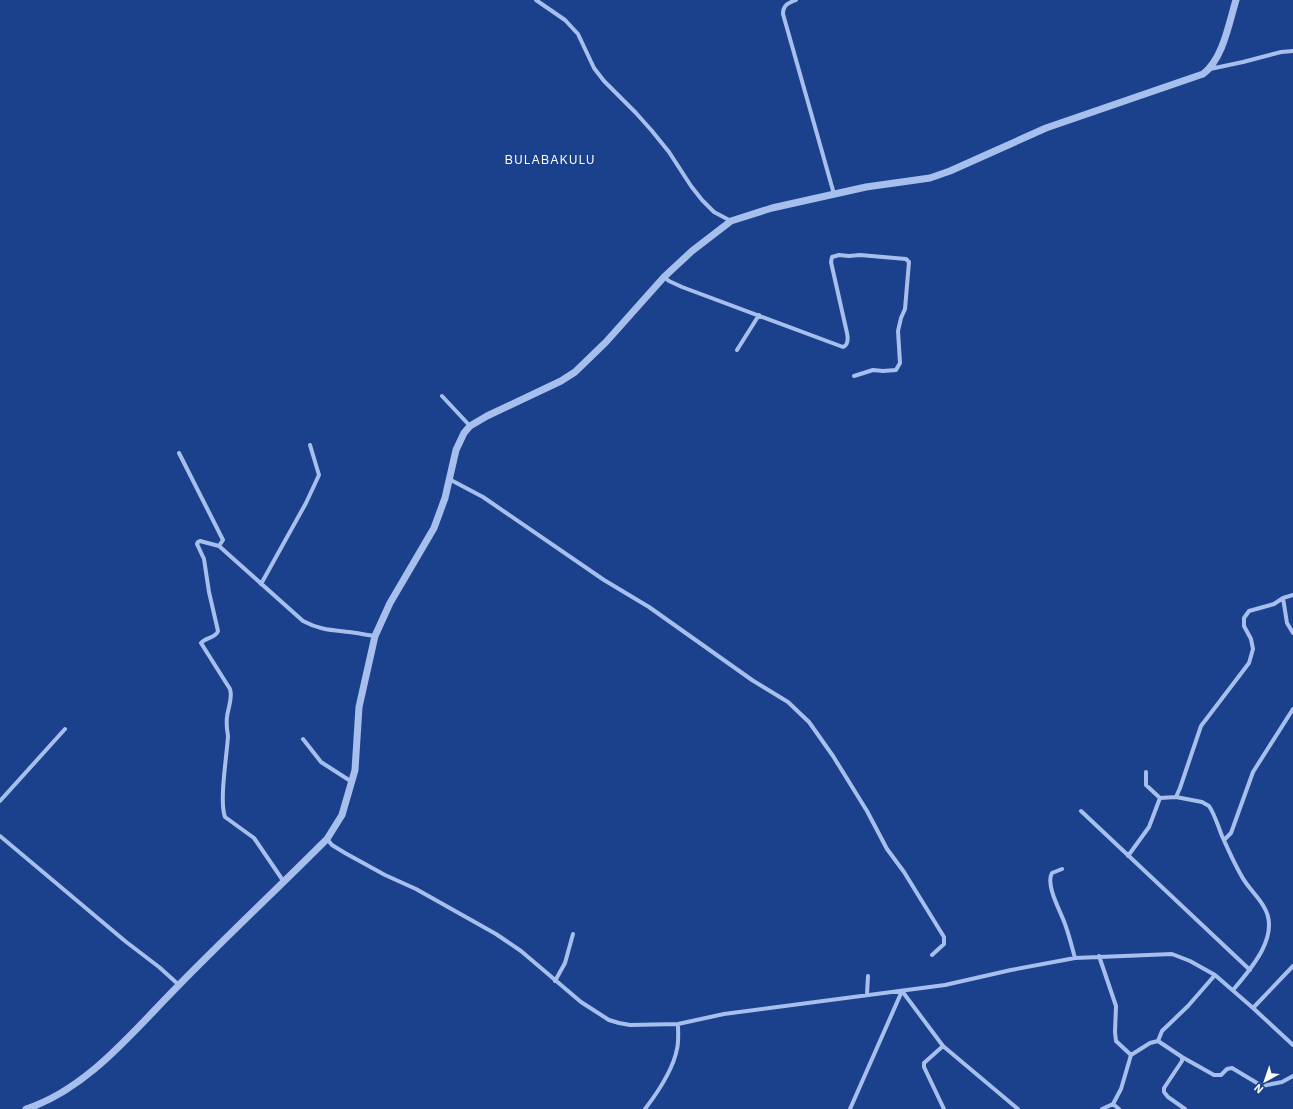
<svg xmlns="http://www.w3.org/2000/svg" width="1293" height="1109" font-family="'IBM Plex Sans',sans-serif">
<rect width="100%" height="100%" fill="#1b408c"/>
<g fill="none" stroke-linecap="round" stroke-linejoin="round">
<path stroke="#a7bfed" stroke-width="4" d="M536,0L565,20L578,34L594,68L604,81L636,113L652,131L669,152L691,186L702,200L714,212L731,221
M796,0C788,3 783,5 783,14L834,194
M1210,69L1243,62L1281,52L1293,51
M664,277L669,281L682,287L843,347C849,345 848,338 847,333L831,262L832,257L839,255L849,256L860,255L906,259L909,262L905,309L901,318L898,331L900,363L896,370L883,371L873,370L854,376
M737,350L759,315
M442,396L470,426
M179,453L223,540L219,546L200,541L198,542L197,544L204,559L209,592L218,631C216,638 206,637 201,643L230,689C233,699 228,707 227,717C226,724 227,730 228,736C227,755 219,801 225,817L254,838L284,882
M449,479L483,497L604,580L649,607L752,680L788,702L809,722L833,756L867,811L887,849L904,872L944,937V944L932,955
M219,546L303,621C320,630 331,630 349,632C358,633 366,635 375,636
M261,584L306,503L319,475L310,445
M1283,598L1287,623L1293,633
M303,739L321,762L352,782
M1160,798L1176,797
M0,801L65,729
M1081,811L1250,970
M0,836L125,941L159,967L179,985
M327,839L332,845L345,853L385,875L416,889L496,934L521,951L581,1002L609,1020L619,1023L630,1025L678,1024L724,1014L945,985L1011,970L1075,958L1172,954L1190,961L1215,975L1253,1008L1293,1045
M1224,840L1231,833L1253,772L1293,709
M1128,856L1149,827L1160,798L1146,785V772
M1062,869L1052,873C1045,885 1061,912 1065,924C1069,935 1072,947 1075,958
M1099,956L1116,1006L1115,1032L1116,1041L1131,1055L1121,1089L1113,1104L1119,1109
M555,981L565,963L573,934
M1233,990C1251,969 1281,935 1264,907C1258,896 1247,887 1241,875C1234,863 1228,849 1222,836C1218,826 1215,815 1209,806L1202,802L1176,797L1180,788L1201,726L1249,663L1253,649L1251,639L1244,626V618L1249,611L1274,604L1283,598L1293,595
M867,994L868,976
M1253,1008L1293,966
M1158,1041L1162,1031L1188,1006L1215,975
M943,1046L924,1063V1067L944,1109
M1131,1055L1150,1043L1158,1041L1182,1057V1061L1164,1088V1092L1168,1097L1185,1109
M1182,1057L1214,1075H1221L1227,1069L1232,1068L1262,1086L1282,1082L1293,1076
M645,1109C658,1092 673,1070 677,1049C679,1041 678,1032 678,1024
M850,1109L902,991L943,1046L1018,1109
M1102,1109L1113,1104"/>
<path stroke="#a7bfed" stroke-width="7" d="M26,1109C88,1089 134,1030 178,986C227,936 278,888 327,839L342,815L355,770L359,707L375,636L390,603L434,528L445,498L456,450L464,433L470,426L487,416L561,381L575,372L606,342L664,277L692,251L731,221L772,208L866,187L930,178L950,171L1046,128L1203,74C1223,59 1229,23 1236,0"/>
</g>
<g text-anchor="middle" stroke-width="4" stroke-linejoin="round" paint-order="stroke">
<g font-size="13" letter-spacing="1" fill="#fff" stroke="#1b408c">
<text x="550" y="164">BULABAKULU</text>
</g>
</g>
<g transform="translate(1265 1081) rotate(220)" stroke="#1b408c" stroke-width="3" paint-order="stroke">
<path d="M0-3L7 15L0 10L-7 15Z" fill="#ffffff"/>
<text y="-6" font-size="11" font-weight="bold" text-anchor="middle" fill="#ffffff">N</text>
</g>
</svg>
